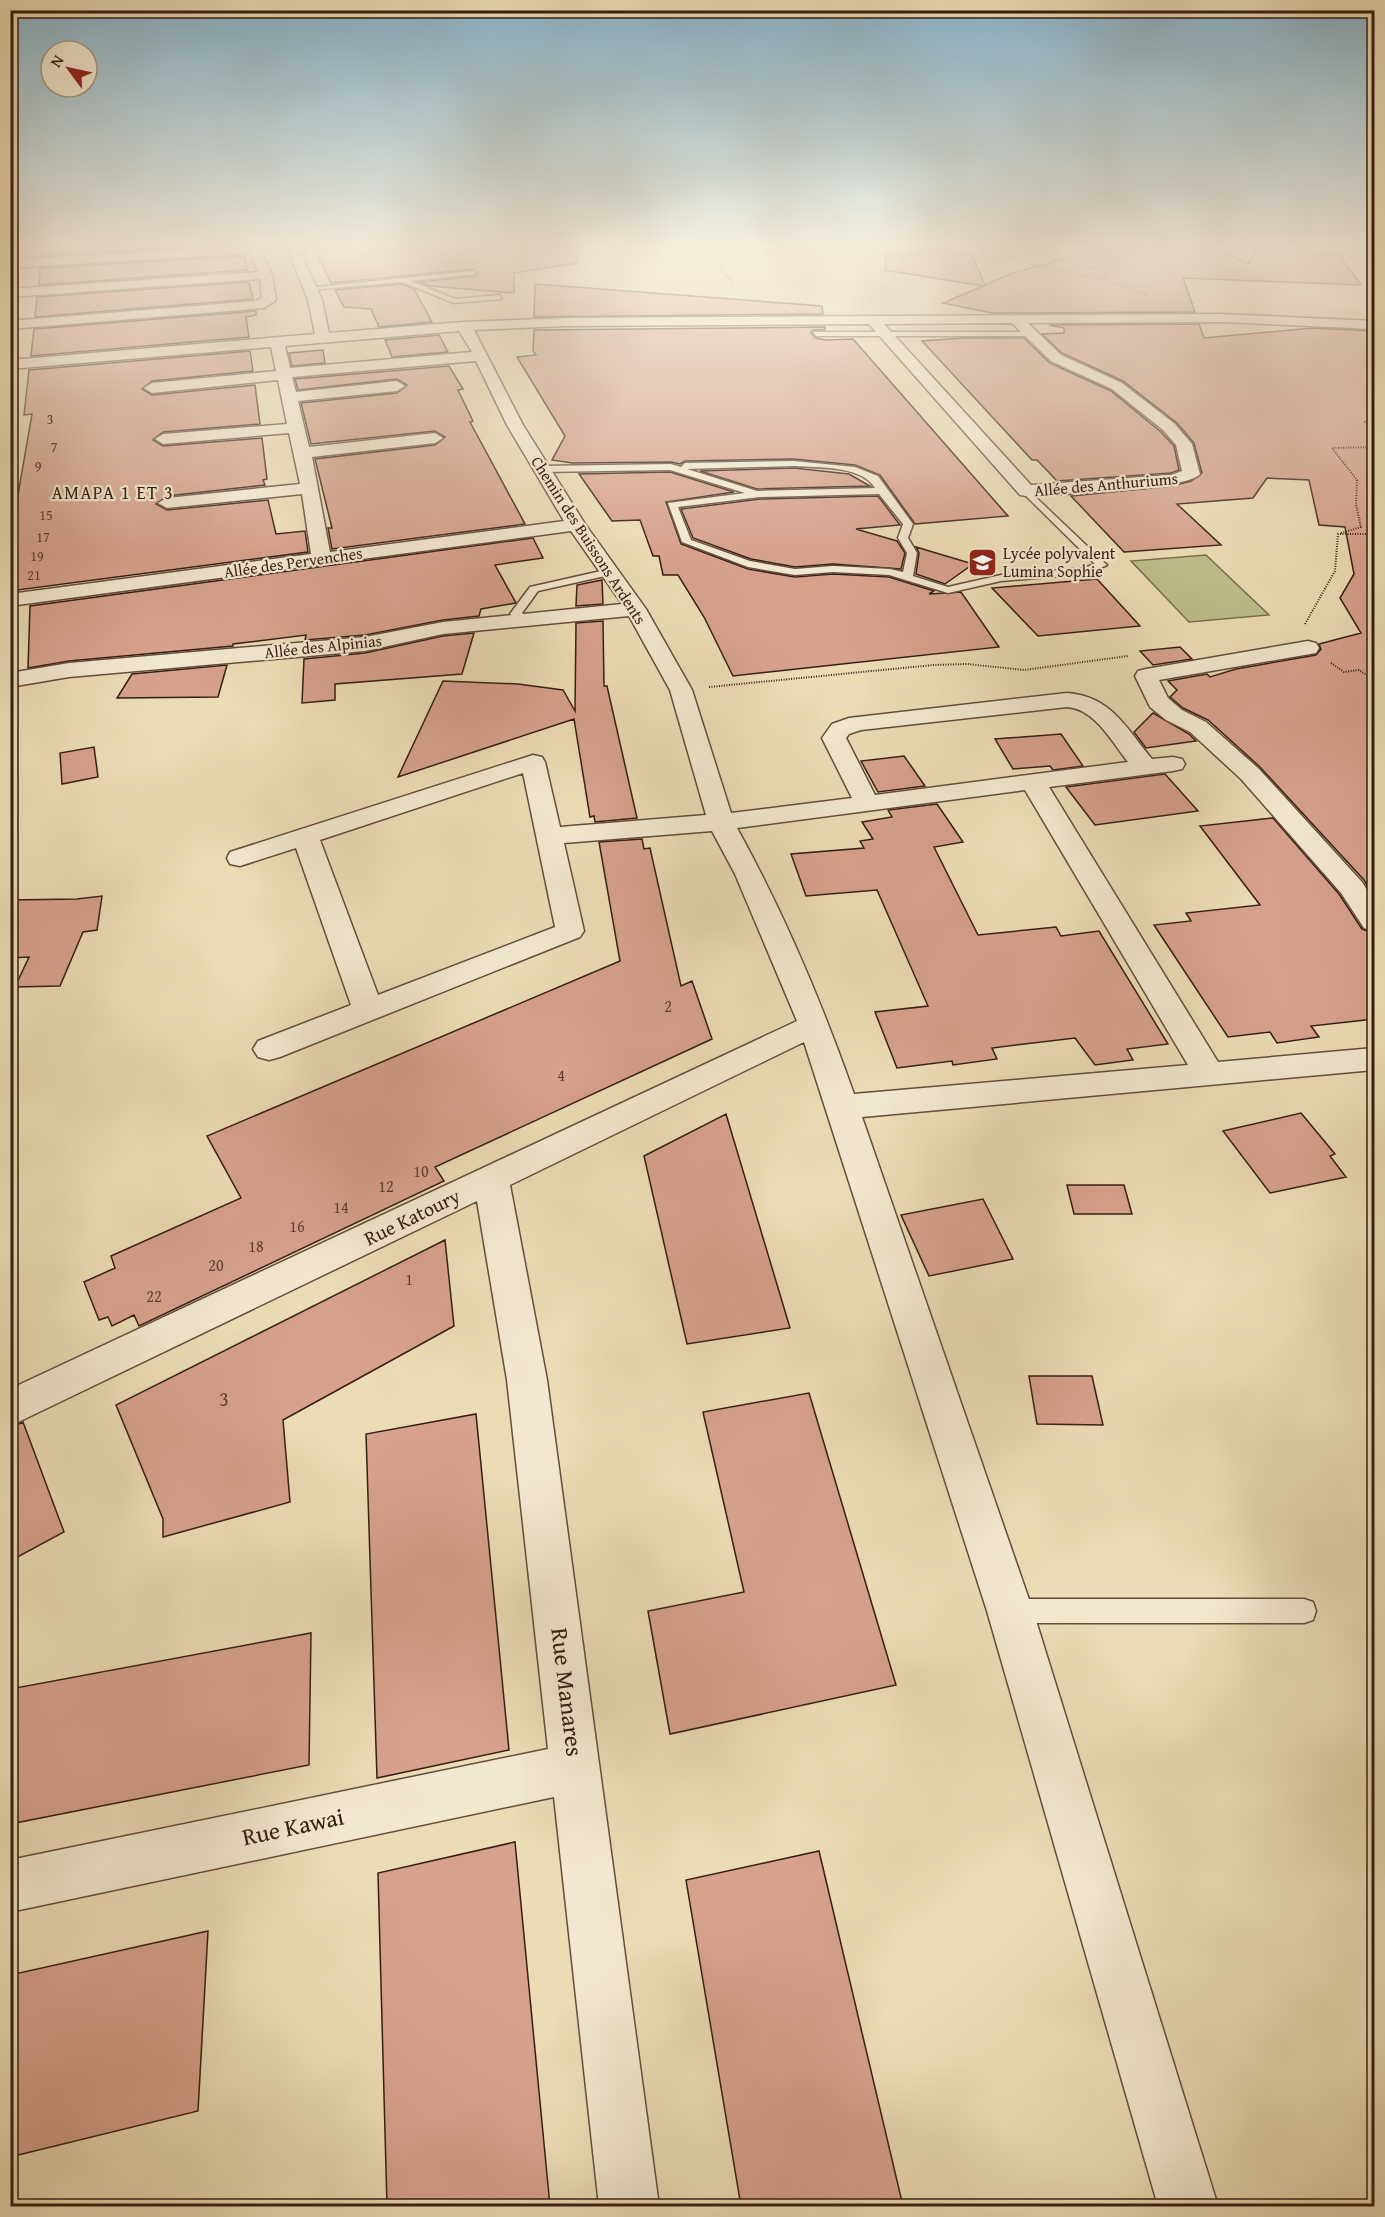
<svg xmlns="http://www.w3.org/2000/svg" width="1385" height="2217" font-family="'Gentium Book Plus',serif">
<rect width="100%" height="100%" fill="#ebdcb5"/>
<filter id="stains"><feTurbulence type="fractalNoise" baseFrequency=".00333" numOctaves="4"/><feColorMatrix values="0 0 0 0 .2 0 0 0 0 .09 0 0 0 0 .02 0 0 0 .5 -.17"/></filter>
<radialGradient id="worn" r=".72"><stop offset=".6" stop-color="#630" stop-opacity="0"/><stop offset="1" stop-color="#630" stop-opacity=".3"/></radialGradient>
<path fill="#bcbf8a" stroke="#7a6e4e" stroke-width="1.5" d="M1206,555L1269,615L1189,622L1131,561Z"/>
<path fill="#d6a18d" stroke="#371d13" stroke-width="1.5" d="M43,246H217L42,256Z
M354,246H577L578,263L514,273V293L430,286L420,282L476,276L478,273L474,269L331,283L315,250Z
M1109,246H1204L1249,263L1256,247L1339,255L1361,285L1183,278L1195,312L992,313L943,303L983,286L885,270L886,254H919V250L924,249L957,251V253H971L985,285L1010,274Z
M244,256L247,270L39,285L40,268Z
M249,282L253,299L35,317L37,297Z
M402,284L414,289L432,322L379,327L371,309L344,307L335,290Z
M535,284L822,306L823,314L534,317Z
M256,311V315L246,317L249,337L31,356L34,329Z
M1199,324L1204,338L1312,328L1374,331V898L1364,880L1260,767L1208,720L1183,708L1170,697L1177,690L1168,681L1207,674L1210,677L1236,669L1316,655L1321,649L1319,644L1361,633L1340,598L1354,574L1345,527L1319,525L1309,480L1267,478L1253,498L1177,504L1221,545L1124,552L1071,496L1172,486L1191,481L1202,473L1194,443L1177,423L1123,381L1062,353L1042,334L1064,333V328L1049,325Z
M825,327V330H813L811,333L816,338L826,340L853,339L1008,516L915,524L880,475L855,465L794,459L685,461L680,464L671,462L572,463L552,460L565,436L517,357L536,355L533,351L534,330Z
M439,335L448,352L392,357L385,340Z
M963,338H1024L1050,363L1111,391L1161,432L1174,446L1179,470L1171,473L1057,481L1037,460H1032L922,341Z
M323,350L325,363L292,366L289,353Z
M250,351L253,371L152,381L142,389L152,395L255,385L260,424L163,432L153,440L163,446L262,438L267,479L263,480L265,485L167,496L156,504L167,510L268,500L276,534L305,531L308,552L10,591V512H15L32,414L24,415L29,370Z
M449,366L463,389L458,390L473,421L470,422L525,524L332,549L328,528H332L315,459L435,445L445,437L435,431L311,444L301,403L397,393L407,385L397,379L298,390L295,379Z
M794,468L849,474L870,486L757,489L700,471Z
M670,472L734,492L666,502L681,544L748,569L795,577L833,574L889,577L934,591L929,594L961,592L999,647L733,676L704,617L678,575H663L659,556H653L640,520L612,521L579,474Z
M878,496L900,525L856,529L897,541L905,553L901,569L833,564L795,567L751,559L693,538L681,509L760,499Z
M533,538L543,558L495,565L516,603L481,609L479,616L443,620L365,635L305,640L306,635L233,644V646L69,661L28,668L30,606Z
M916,547L973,564L945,584L916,574L919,553Z
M1097,579L1140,626L1038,636L992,588Z
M602,580L603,604L576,606L577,585Z
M603,621L604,686H607L637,818L595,822L594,816L590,817L574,719L398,777L443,681L518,684L563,690L575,711L576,623Z
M474,633L462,674L335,684V700L302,703L304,659L365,653L443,636Z
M1180,647L1192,659L1153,665L1140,651Z
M227,665L218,697L117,698L132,674Z
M1153,713L1189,734L1196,741L1146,748L1134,732Z
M1061,734L1083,766L1053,770L1050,766L1013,769L995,739Z
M94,747L98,777L62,784L60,753Z
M904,756L925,786L878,792L861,761Z
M1165,774L1198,811L1095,825L1066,787Z
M937,804L963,842L934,847L978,935L1056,927L1061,936L1099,931L1168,1044L1127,1049L1133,1060L1095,1065L1075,1038L992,1048L997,1059L953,1065L952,1061L897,1068L875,1012L928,1006L877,890L806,896L791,854L864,848L860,841L873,839L862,822L892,817L888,810Z
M1273,818L1339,894L1362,929L1374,933V1019L1311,1026L1319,1037L1277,1043L1270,1032L1228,1037L1154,925L1191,921L1186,913L1260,905L1200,826Z
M642,839L644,849L650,848L681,986L692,981L712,1039L435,1167L444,1181L139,1326L134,1315L112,1326L108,1317L99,1320L84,1282L115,1268L111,1256L241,1198L207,1136L620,961L599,842Z
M102,896L97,930L83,932L60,986L15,987L29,957L10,958V900L77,899Z
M1301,1113L1335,1154L1330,1156L1346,1177L1270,1193L1223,1131Z
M726,1114L790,1328L687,1344L644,1156Z
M1067,1185H1124L1132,1214H1074Z
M983,1199L1013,1259L929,1276L901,1215Z
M445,1240L454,1326L283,1420L290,1502L163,1537V1519L116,1405Z
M1029,1376H1092L1103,1425L1037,1424Z
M809,1393L896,1685L670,1734L648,1611L744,1592L703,1412Z
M476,1414L509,1750L377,1778L366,1434Z
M23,1422L64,1532L10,1561V1428Z
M311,1633L309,1765L10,1824V1689Z
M515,1842L550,2206H387L378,1873Z
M819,1851L903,2206H741L686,1880Z
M208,1931L198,2111L10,2157V1975Z"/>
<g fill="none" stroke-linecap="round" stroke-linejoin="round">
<defs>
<path id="service" d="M474,271L476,274L411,281L455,299L499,295L502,299L454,303L402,282L310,290L306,288Z
M813,332H1030L1034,334L1030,336H816Z
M794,461L855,467L878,476L913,524L908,538L917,553L913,576L948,587L1001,575L1084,568L1095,564L1023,493L1021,491L1026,488L1107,565L1086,574L1001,581L948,593L889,575L833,572L795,575L748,567L682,542L668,503L745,493L670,470L542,472L537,469L542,466L671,464L681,467L685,463ZM794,466C818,468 861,465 875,488L757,491L687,469ZM879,494L903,524L898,538L907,553L903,572L890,569L833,566L795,569L750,561L691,540L678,507L760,497Z
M610,569L614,570V574L538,591L522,613L529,620L527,622H519L510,614L530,587Z
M1010,1599H1304L1313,1602L1316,1611L1313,1620L1304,1623H1010L1001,1620L998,1611L1001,1602Z"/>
<path id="minor" d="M258,246L272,275L276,300L264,308L10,329V321L256,301L262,298L260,279L10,297V289L258,272L249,253L10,268V260Z
M294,246H308L302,255L322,300L329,333L463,322L566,318L1221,314L1374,321V329L1221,322L1028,323L1061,355L1122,383L1175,424L1192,444L1200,474C1188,490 1053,494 1026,496L1020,495L869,324L566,326L474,330L523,425L585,524L646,609L692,690L731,813L852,798L822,738L832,724L849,718L1067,693C1111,696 1126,728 1152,759L1173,757L1182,759L1185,764L1182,769L1173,771L1049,787L1218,1062L1374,1048V1070L862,1117L1033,1611L1218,2206H1158L987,1611L804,1042L510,1185L547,1380L659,2206H599L554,1797L10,1912V1860L548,1749L507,1380L477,1201L10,1426V1389L797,1021L735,874L712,831L564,843L584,931L580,937L280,1057L269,1060L258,1057L253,1049L258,1041L351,1005L296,848L240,866L230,864L227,858L230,852L533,755L542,757L545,762L560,827L706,815L670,690L629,616L443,634L365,651L69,677L10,687V673L69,663L365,637L443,622L622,604L571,531L10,606V594L311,554L302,494L167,508L158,503L167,498L300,484L289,433L163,444L155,439L163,434L287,424L278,380L152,393L144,388L152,383L276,371L271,347L10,369V360L315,334L308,300L290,255ZM1012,323L1051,361L1112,389L1163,430L1176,445L1182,471L1171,475L1031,485L884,324ZM459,331L472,352L290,368L285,346ZM476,361L507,425L564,521L330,552L312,457L435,443L443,438L435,433L309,447L298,401L397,391L405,386L397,381L296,392L292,377ZM1067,707C1095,709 1112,742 1128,762L875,795L846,738L849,734L861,730ZM523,773L555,927L378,995L320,840ZM1025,790L1188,1065L854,1094C822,1003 784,913 737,828Z
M1308,641L1316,643L1319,648L1316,653L1159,680L1168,698L1182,710L1206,722L1259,769L1362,882L1374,901V931L1364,928L1341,893L1241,779L1190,732L1166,720L1150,707L1135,676L1138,671L1146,669Z"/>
</defs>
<use href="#service" stroke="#644d3c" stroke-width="3"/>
<use href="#minor" stroke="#644d3c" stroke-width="3"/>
<path stroke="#371d13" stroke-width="1.5" stroke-dasharray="1 1.5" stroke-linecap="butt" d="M706,246L732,284
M997,246L996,251L1026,263L1107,280L1148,295
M1075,270L1115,267L1120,261L1113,258L1162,246"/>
<path stroke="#371d13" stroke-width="2" stroke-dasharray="1 1.5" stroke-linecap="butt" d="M1374,402L1367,411L1374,415
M1374,417L1365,422L1374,429
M1341,533L1361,527L1356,505L1357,480L1332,448L1374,447
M1305,624L1335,571L1338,534H1374
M1331,663L1344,672L1359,670L1374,680
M709,687L933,665L967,664L1024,670L1128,656"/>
<use href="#service" fill="#f2e8cf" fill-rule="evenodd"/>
<use href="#minor" fill="#f2e8cf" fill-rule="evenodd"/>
</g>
<linearGradient id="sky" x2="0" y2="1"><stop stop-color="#88b7d0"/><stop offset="0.44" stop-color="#f6efde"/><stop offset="1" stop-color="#f6efde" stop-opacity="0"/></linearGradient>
<rect width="1385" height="556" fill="url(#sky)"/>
<defs>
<symbol id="school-square" viewBox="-11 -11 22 22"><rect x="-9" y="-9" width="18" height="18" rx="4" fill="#8f2418" stroke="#f2e8cf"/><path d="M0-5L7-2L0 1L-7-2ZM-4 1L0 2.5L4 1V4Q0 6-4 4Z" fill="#fff"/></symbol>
</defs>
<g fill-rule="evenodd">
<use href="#school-square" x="966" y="546" width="33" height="33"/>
</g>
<g text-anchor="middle" stroke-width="4.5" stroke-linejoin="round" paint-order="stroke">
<g font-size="14" fill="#5f3e32">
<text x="50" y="424">3</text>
<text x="54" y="452">7</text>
<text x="38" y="471">9</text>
<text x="46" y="520">15</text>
<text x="43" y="542">17</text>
<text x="37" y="561">19</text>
<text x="34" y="580">21</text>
</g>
<g font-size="16" fill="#371d13" stroke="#f2e8cf">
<text transform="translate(1106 484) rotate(-5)" y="6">Allée des Anthuriums</text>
<text transform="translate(589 540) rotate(57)" y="6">Chemin des Buissons Ardents</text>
<text transform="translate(293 562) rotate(-8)" y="6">Allée des Pervenches</text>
<text transform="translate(323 646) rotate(-6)" y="6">Allée des Alpinias</text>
</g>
<g font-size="16" fill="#371d13" stroke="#f2e8cf" text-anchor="start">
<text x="1003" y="559">Lycée polyvalent<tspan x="1003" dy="18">Lumina Sophie</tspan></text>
</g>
<g font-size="16" fill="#5f3e32">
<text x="668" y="1012">2</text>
<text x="561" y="1081">4</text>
<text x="421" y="1177">10</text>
<text x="386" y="1192">12</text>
<text x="341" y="1213">14</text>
<text x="297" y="1232">16</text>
<text x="256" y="1252">18</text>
<text x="216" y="1271">20</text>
<text x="409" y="1285">1</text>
<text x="154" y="1302">22</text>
</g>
<g font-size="18" letter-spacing="1.5" fill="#371d13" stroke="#f2e8cf">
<text x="113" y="499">AMAPA 1 ET 3</text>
</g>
<g font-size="20" fill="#371d13" stroke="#f2e8cf">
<text transform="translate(412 1217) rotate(-26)" y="7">Rue Katoury</text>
</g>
<g font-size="20" fill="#5f3e32">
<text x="224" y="1406">3</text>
</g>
<g font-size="24" fill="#371d13" stroke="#f2e8cf">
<text transform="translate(567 1692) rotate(83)" y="8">Rue Manares</text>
<text transform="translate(293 1827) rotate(-12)" y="8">Rue Kawai</text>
</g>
</g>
<rect width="1385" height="2217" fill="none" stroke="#ebdcb5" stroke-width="36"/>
<rect x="12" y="12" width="1361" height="2193" fill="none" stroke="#371d13" stroke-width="3"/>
<rect x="18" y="18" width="1349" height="2181" fill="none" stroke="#371d13" stroke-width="1.5"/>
<g transform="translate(69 69) rotate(303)"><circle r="28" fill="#f2e8cf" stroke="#a79784" stroke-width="1.5"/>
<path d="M0-4.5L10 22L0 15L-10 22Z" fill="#8f2418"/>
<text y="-9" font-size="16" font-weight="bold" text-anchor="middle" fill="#371d13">N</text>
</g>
<rect width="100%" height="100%" filter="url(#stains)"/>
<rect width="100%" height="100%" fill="url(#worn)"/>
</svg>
